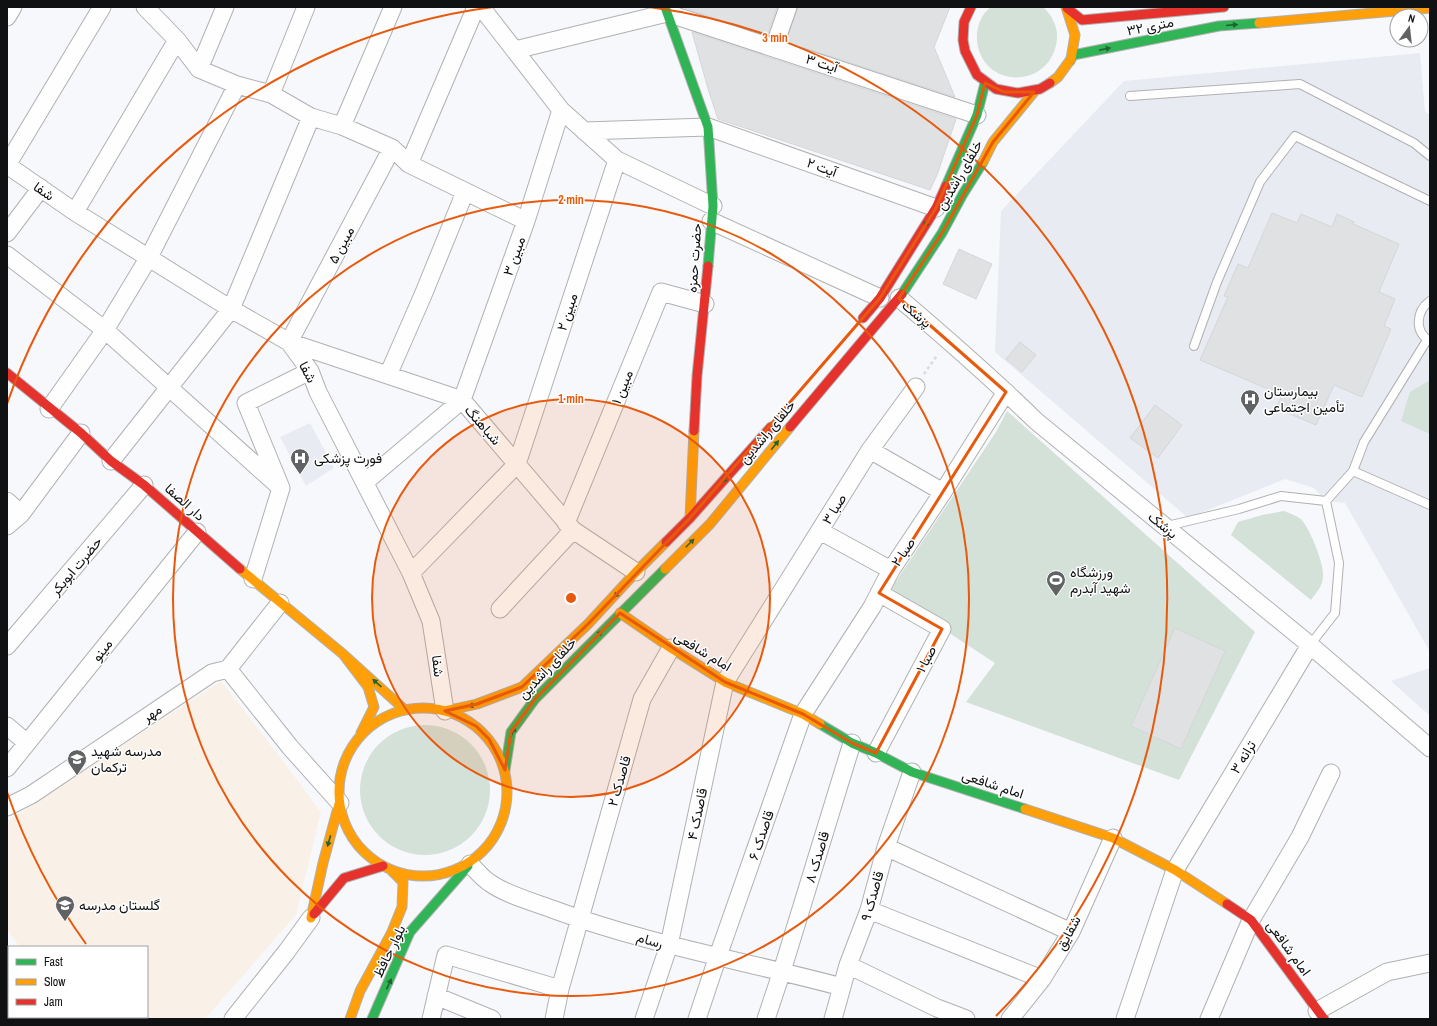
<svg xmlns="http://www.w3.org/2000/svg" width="1437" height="1026" font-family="'Archivo Narrow',Vazirmatn,sans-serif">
<rect width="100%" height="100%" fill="#f7f8fb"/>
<path fill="#e9ebf3" d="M1420,53L1425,112L1430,115V652L1345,503L1326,501L1314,488L1285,479L1188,518L995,352L1001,211L1124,81Z
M310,423L334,468L306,486L280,437Z
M1430,668V716L1391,681Z"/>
<path fill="#f9f1e8" d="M221,681L277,753L321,812L296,915L205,1019H76L75,1017H147V947H20L7,930V821Z
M9,954V1017H63L64,1019H7V955Z"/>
<path fill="#d3e1d8" d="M991,7H1043C1052,15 1058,27 1057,39C1052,90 981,90 977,40C976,28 981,14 991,7Z
M1430,380V434L1401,421L1410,392Z
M1007,411L1255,632L1179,780L966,702L995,663L888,593L996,432Z
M1284,511C1289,513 1297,516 1301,519C1310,529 1324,563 1323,576C1323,586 1316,593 1311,600L1231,535L1238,522L1262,515Z
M360 790a65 65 0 1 1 130 0a65 65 0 1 1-130 0Z"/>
<path fill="#e0e1e3" stroke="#d5d6d8" d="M685,7H777L767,36L685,8Z
M798,7H950L934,47L955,97L786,42Z
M692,32L956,119L937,175L930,190L718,119L709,92Z
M1272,213L1297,223L1301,214L1332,227L1337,214L1354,222L1353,224L1399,244L1379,292L1395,299L1384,326L1391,329L1362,397L1334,385L1316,425L1276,408L1282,395L1200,360L1228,297L1224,296L1238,264L1248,268Z
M959,249L992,264L976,299L943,284Z
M1020,342L1036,355L1022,372L1006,359Z
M1155,405L1182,425L1158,458L1130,438Z
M1175,628L1225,651L1181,749L1131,726Z"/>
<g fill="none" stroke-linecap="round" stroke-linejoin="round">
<defs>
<path id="lane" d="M1130,96L1300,84L1414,143L1430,156
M1430,301C1416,311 1414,332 1430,341
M1194,346L1217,282L1260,182L1295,136L1430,201
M1353,471L1364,442L1427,340
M1326,501L1353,471L1430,505
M1167,526L1239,509L1281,496L1326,501L1339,563L1335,613L1310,645"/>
<path id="street" d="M145,7L177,40L199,69L237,85L271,94L311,117L342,126L392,148L409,164L526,221
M481,7L561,110L617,160L713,206
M7,17L13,7
M774,47L788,7
M515,50L667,13L977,115
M199,69L225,7
M271,94L306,7
M342,126L393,7
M584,131L708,127L936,208
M392,148L289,342L462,400L573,530L636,572
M409,164L476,7
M7,165L75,212L231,309L289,342L310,371L318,392L411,573L431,621L445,711
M7,165L102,7
M75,212L177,40
M711,221L880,298
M7,233L41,188
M7,255L105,330L281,488
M899,298C946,338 992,378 1036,421L1310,645L1430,748
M388,375L423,295L465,192
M49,409L105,330L149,257L237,85
M870,450L943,492
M111,461L231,309L311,117
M365,482L462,400L526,221L561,110
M7,501L21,514
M566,523L661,292L705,304
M7,526L21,514L81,433
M820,531L891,570
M411,573L517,464L617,160
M253,579L281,488L246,403L310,371
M500,609L573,530
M7,646L144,485
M228,669L290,747L340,803
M7,726L27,743
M876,753L942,629L879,593
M7,768L197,532
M7,807L31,795L212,673L228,669L280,603
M886,847L1071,932
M470,864C476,870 482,878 490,883C505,894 533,902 552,909C646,944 745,961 842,987
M869,910L1042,979
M848,965L937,1008L966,1019
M436,996L492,1019
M1317,1011L1387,972L1430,963
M233,1019L287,951L311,918
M431,1019L446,955L560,989
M554,1019L560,989L642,699L671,648
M644,1019L669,945L725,682L870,450L916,387
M697,1019L718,956L803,714L872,607L891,570L943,492L1006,392
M766,1019L782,971L852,743
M833,1019L848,965L869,910L886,847L912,772
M1010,1019L1042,979L1071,932L1113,838
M1125,1019L1175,870L1310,645
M1209,1019L1251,920L1300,837L1331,773"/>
<path id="fast" d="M665,7L708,127L713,206L708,266
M1070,61L1073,55L1219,26L1259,23
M946,186L977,115L985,83
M902,294L942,233L963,194L983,162
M820,724L852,743L876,753L912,772L1025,809
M505,770L511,732L535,699L665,569
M372,1019L410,932L468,866"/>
<path id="slow" d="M1259,23L1430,8
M1050,83L1058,77L1071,59L1075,35L1066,7
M983,162L993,142L1034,92
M690,518L694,431
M240,569L343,654
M665,569L710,524L790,427
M620,613L671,648L725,682L803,714L820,724
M339 792a84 84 0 1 1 168 0a84 84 0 1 1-168 0Z
M445,711L477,704L522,687L588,624L636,572L666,542
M361,733L374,707L368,687L343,654L405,710
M1025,809L1113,838L1175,870L1227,904
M311,918L323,863L339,804
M350,1019L360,991L391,934L402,907L403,882L391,870"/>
<path id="jam" d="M971,7L964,22L963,40L965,51L977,75L996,89L1018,93L1040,89L1050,83
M1067,8L1082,20L1224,7
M863,318L880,298L936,208L946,186
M7,373L81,433L111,461L144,485L240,569
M790,427L902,294
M694,431L697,376L708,266
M666,542L690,518L771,427
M1227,904L1251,920L1324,1019
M314,914L344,878L383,866"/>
</defs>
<use href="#lane" stroke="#b1b1b3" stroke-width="10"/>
<use href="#street" stroke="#b1b1b3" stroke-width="19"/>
<use href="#fast" stroke="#b1b1b3" stroke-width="11"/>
<use href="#slow" stroke="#b1b1b3" stroke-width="11"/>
<use href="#jam" stroke="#b1b1b3" stroke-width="11"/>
<path stroke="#dadadb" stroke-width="2.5" stroke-dasharray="3 3" stroke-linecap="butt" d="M924,374L938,354"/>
<use href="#lane" stroke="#fefefe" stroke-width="8"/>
<use href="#street" stroke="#fefefe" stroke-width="17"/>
<use href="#fast" stroke="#30b455" stroke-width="9"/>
<use href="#slow" stroke="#ff9f0a" stroke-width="9"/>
<use href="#jam" stroke="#e5322d" stroke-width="9"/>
</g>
<defs><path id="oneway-solid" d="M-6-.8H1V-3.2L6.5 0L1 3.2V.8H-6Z"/></defs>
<g fill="#206234">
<use href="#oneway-solid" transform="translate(1232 25) rotate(-5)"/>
<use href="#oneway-solid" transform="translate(1105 49) rotate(-11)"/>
<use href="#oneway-solid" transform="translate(927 222) rotate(122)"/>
<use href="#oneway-solid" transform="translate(775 445) rotate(-51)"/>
<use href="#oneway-solid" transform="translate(726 478) rotate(132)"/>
<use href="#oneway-solid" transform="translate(690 543) rotate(-45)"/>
<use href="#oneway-solid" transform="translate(618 593) rotate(133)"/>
<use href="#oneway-solid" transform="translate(598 635) rotate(-45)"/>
<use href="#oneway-solid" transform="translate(377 683) rotate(-138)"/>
<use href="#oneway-solid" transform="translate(474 705) rotate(167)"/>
<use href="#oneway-solid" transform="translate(513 732) rotate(-67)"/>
<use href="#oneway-solid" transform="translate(329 841) rotate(106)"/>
<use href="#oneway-solid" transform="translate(389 984) rotate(-65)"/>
</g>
<path fill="none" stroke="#e8590c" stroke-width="3" stroke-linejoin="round" d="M985,83L1004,92H1034L993,142L942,233L899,298L1006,392L879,593L942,629L876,753L852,743L803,714L725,682L620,613L535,699L511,732L505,770L489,739L476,726L445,711L477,704L522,687L588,624L690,518L880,298L936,208L977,115Z"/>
<circle cx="571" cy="598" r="199" fill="#e8590c" fill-opacity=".12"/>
<g fill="none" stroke="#e8590c" stroke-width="2">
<circle cx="571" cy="598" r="199"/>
<circle cx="571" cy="598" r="398"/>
<path d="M86 944A596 596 0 0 1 7 792M7 404A596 596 0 0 1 493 7M649 7A596 596 0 0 1 996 1016"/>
</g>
<defs>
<symbol id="hospital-pin" viewBox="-11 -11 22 30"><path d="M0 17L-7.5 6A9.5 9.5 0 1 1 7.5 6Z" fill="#616264" stroke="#fff"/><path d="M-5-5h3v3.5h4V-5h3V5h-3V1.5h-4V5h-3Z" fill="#fff"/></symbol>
<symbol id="stadium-pin" viewBox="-11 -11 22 30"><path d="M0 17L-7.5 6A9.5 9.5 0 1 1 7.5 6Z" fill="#616264" stroke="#fff"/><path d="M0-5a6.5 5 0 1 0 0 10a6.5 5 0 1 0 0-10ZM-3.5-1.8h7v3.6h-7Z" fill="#fff"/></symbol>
<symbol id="school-pin" viewBox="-11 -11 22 30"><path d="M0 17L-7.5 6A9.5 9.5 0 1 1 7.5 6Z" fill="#616264" stroke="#fff"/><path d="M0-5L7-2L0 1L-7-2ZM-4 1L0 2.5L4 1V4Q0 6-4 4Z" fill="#fff"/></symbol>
</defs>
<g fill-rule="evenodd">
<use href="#hospital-pin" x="1239" y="388" width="22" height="30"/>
<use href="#hospital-pin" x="289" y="447" width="22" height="30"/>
<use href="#stadium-pin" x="1045" y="569" width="22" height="30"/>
<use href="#school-pin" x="66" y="748" width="22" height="30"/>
<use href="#school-pin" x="54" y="894" width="22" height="30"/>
</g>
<g text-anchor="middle" stroke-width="3" stroke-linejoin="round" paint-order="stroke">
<g font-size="14" fill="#101112" stroke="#fff">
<text transform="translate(1150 26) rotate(-11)" y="5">۳۲ متری</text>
<text transform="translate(822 63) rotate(18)" y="5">آیت ۳</text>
<text transform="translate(822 167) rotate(20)" y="5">آیت ۲</text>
<text transform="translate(959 175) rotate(-60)" y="5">خلفای راشدین</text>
<text transform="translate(44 191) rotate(35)" y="5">شفا</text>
<text transform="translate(341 245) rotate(-62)" y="5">مبین ۵</text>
<text transform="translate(514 256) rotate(-70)" y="5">مبین ۳</text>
<text transform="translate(694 258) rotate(-86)" y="5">حضرت حمزه</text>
<text transform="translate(567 312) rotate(-72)" y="5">مبین ۲</text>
<text transform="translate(917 314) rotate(40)" y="5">پزشک</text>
<text transform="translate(308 372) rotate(62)" y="5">شفا</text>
<text transform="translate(622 387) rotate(-68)" y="5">مبین ۱</text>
<text transform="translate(483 425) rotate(49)" y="5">شباهنگ</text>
<text transform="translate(767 432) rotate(-50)" y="5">خلفای راشدین</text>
<text transform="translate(185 502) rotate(42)" y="5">دار الصفا</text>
<text transform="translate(834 509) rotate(-58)" y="5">صبا ۳</text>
<text transform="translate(1163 525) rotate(39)" y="5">پزشک</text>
<text transform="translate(903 552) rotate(-56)" y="5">صبا ۲</text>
<text transform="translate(76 566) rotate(-50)" y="5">حضرت ابوبکر</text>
<text transform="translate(102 650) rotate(-51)" y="5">مینو</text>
<text transform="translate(703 651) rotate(31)" y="5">امام شافعی</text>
<text transform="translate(926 659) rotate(-62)" y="5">صبا ۱</text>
<text transform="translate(438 666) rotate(83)" y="5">شفا</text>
<text transform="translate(547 668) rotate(-47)" y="5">خلفای راشدین</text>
<text transform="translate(152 713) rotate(-34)" y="5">مهر</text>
<text transform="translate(1243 757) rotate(-59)" y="5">ترانه ۳</text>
<text transform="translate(619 781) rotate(-74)" y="5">قاصدک ۲</text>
<text transform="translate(993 784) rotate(18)" y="5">امام شافعی</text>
<text transform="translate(697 814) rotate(-78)" y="5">قاصدک ۴</text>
<text transform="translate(761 835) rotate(-71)" y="5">قاصدک ۶</text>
<text transform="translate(817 857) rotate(-73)" y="5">قاصدک ۸</text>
<text transform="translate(872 896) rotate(-74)" y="5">قاصدک ۹</text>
<text transform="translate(1068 933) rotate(-62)" y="5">شقایق</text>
<text transform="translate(650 940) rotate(16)" y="5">رسام</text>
<text transform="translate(1289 948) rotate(54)" y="5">امام شافعی</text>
<text transform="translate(389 951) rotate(-64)" y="5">بلوار حافظ</text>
</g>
<g font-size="14" fill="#101112" stroke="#fff" text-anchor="start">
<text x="1264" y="396">بیمارستان<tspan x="1264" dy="16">تأمین اجتماعی</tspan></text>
<text x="314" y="463">فورت پزشکی</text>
<text x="1070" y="577">ورزشگاه<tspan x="1070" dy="16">شهید آبدرم</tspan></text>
<text x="91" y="756">مدرسه شهید<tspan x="91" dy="16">ترکمان</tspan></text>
<text x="79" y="910">گلستان مدرسه</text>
</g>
</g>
<circle cx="571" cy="598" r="6" fill="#e8590c" stroke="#fff" stroke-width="2"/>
<g font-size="12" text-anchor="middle" font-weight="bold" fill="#e8590c" stroke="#fff" stroke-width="3" stroke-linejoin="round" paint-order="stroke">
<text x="775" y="42">3 min</text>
<text x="571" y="204">2 min</text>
<text x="571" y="403">1 min</text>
</g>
<rect width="1437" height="1026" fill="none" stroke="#101112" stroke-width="16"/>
<rect x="8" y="946" width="140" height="72" fill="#ffffff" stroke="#9fa0a0"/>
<rect x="16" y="959" width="20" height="6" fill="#30b455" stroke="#9fa0a0"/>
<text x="44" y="966" font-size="12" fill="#101112">Fast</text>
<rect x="16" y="979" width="20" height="6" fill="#ff9f0a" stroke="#9fa0a0"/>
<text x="44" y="986" font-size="12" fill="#101112">Slow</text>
<rect x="16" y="999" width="20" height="6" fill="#e5322d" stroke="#9fa0a0"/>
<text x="44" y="1006" font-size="12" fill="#101112">Jam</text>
<g transform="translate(1409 28) rotate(15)"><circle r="19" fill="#ffffff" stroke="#9fa0a0"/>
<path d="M0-3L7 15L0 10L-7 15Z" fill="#616264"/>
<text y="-6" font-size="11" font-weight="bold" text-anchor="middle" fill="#101112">N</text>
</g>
</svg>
